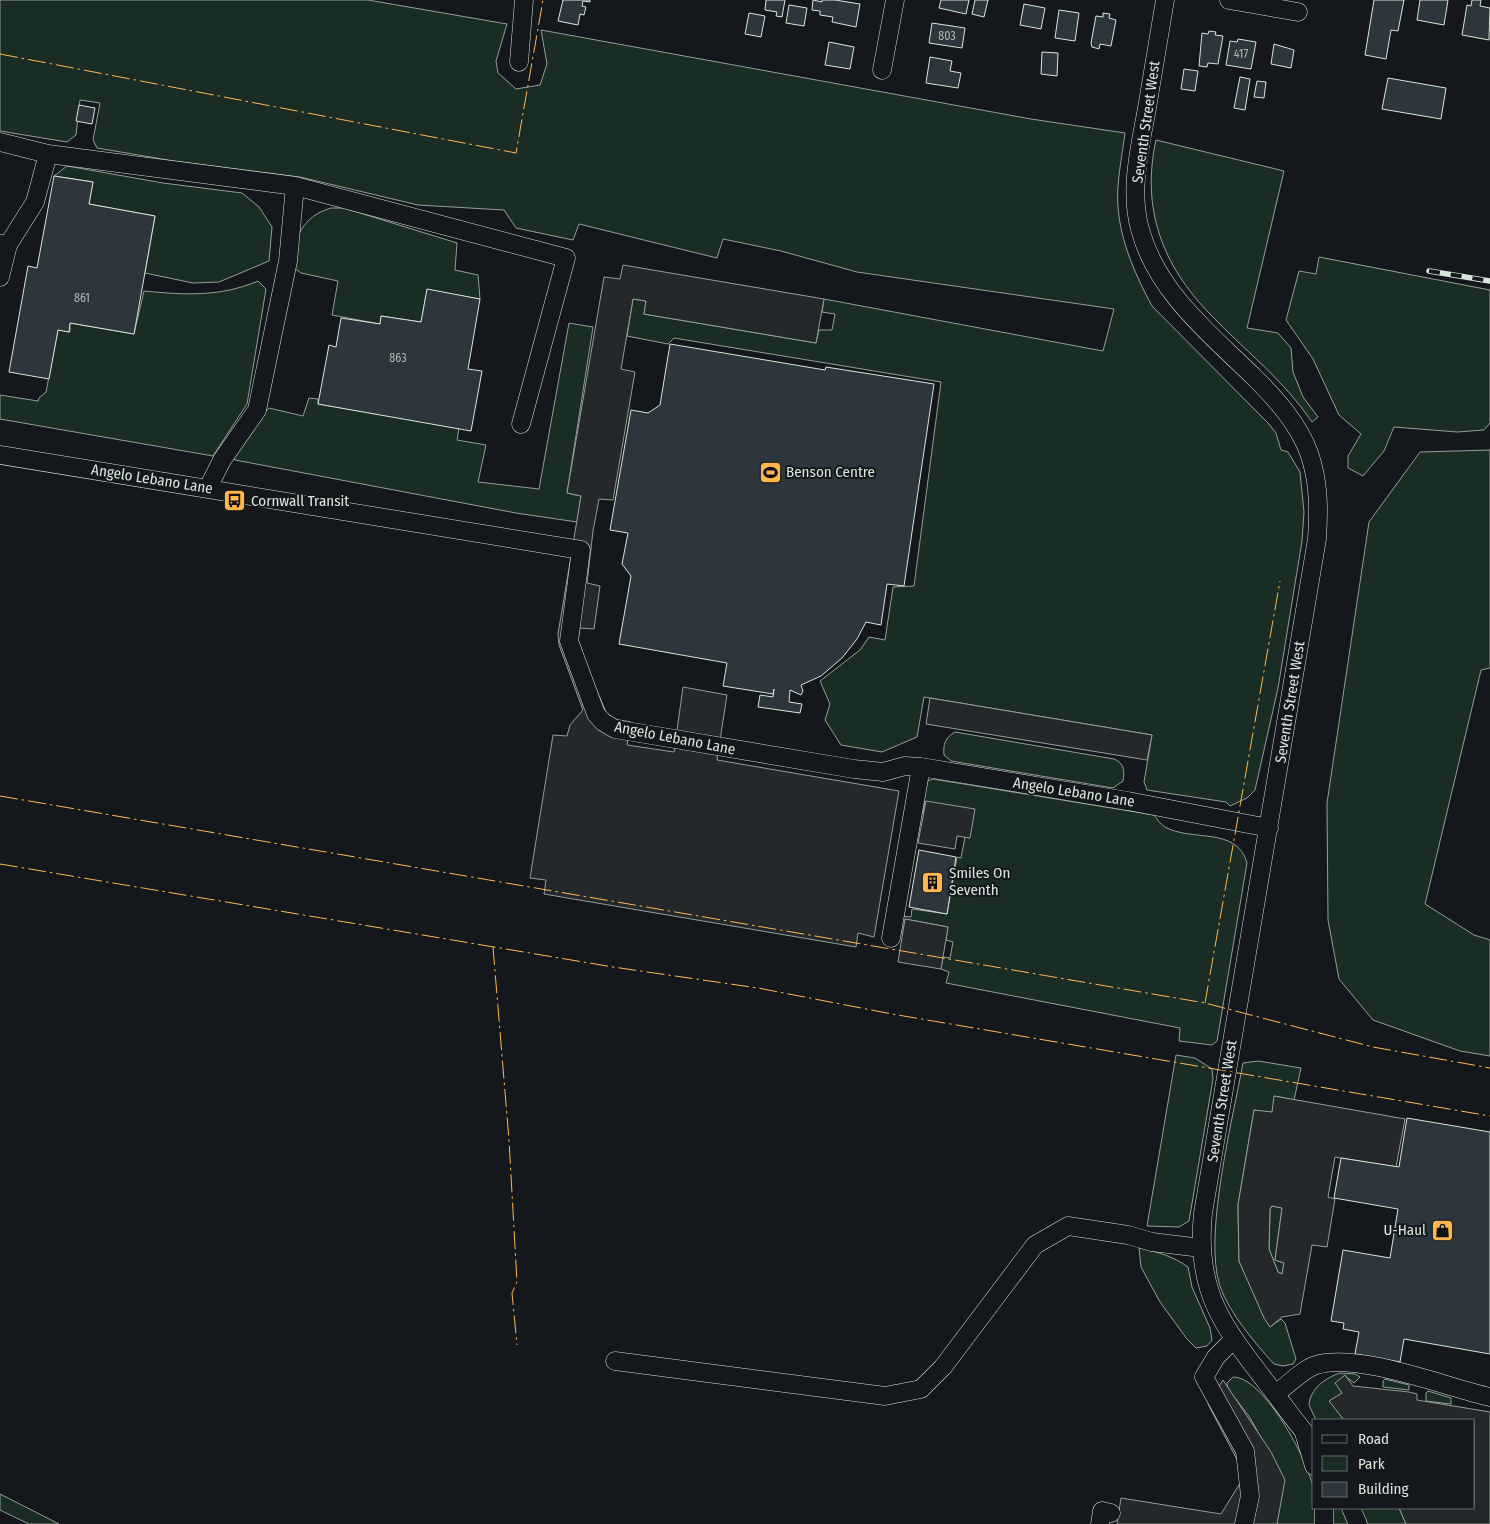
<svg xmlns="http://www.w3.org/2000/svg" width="1490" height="1524" font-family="'Fira Sans Condensed',sans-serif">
<rect width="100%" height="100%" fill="#14181c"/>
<path fill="#1a2d24" stroke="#939e99" d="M0,0H368L507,24L496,61L498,73L516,89L540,85L547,64L541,30L1031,119L1125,133C1122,157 1116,184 1118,207C1121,243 1135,274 1152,306L1268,423L1276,433L1281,450L1288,452L1300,472L1304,512L1302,541L1278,688L1255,790L1247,798L1230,806L1226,802L1147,790L1144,782L1152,735L924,697L917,737L882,752L841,745L825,720L830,704L820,681L860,650L869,637L885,640L893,587L914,586L941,382L674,338L668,344L627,336L633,299L646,301L644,314L816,343L819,330H832L835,314L822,312L824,299L1103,351L1114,309L857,272L781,251L723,239L717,258L579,224L573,240L516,228L504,210L418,205L300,177L174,161L97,148L93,140L100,103L80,100L76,135L67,142L0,131Z
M1156,140L1284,171L1247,328L1278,333L1291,348L1293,372L1303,397L1318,417L1312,422C1283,379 1245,351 1210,314C1162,265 1141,208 1156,140Z
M67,166L163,183L242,193L259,207L272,227L269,261L219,282L193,283L145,273L155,216L89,204L93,182L54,176Z
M331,208H344L457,243L455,270L478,275L480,299L427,290L421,322L381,316L380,324L332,315L338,281L301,273L290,265C294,238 303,216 331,208Z
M1319,257L1490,290V423L1484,430L1457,432L1394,427L1384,451L1363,476L1348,468V456L1361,434L1339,415L1313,359L1286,320L1299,271L1316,274Z
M258,281L266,289L247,404L213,456L0,419V395L38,401L39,398L46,392L58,330L70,332V323L134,334L144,291C184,295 221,297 258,281Z
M569,323L593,327L567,493L581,496L577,522L516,513L235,460L232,457L259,418L269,408L303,416L309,398L318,399V404L459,428L457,440L486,445L478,482L539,489Z
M1490,450V668L1481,670L1425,904L1474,935L1490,940V1056L1460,1051L1373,1020L1339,979L1328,920L1327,803L1369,522L1420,452Z
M955,732L1114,759C1124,763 1125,771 1123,781L1113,788L951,761L944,755C943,744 945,738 955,732Z
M933,779L1154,815C1157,819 1160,824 1165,827C1191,842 1237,826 1247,863L1217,1041L1212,1045L1179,1041L1180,1028L946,983L949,972L941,969L943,957L950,958L953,942L946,940L948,927L905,919L903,933L901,932L902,916L911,917L912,909L947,914L957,857L961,858L965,837L970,838L925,801L923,814L921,813L927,781Z
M1176,1055L1195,1058L1212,1069L1213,1079L1189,1221L1179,1227L1147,1226Z
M1258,1061L1301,1068L1294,1100L1275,1096L1272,1113L1254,1110L1238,1205L1239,1261L1270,1327L1281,1319L1285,1323L1296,1359L1293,1364L1283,1366L1274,1364C1254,1342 1230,1314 1220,1286C1203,1236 1233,1118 1243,1063Z
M1272,1206L1282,1208L1275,1260L1284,1263L1282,1274L1278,1272L1269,1249L1270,1209Z
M1139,1248C1157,1252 1173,1256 1188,1267L1192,1287L1210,1328L1212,1340L1207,1346L1196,1348L1187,1339L1160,1302L1141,1267Z
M1340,1373L1355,1374L1360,1377L1354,1383L1345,1376L1343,1393L1330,1401L1344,1420H1316L1309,1405C1310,1389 1325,1378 1340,1373Z
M1233,1377C1263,1377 1304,1454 1311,1480C1316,1494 1316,1510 1316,1524H1277L1281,1474L1249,1416L1228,1389L1227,1383Z
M1385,1379L1409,1385V1390L1383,1387V1381Z
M1428,1391L1451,1398V1404L1426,1401V1393Z
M0,1494L59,1524H29L0,1510Z
M1332,1508H1344L1350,1524H1332Z
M1360,1508H1399L1406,1524H1367Z"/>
<path fill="#24282b" stroke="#939e99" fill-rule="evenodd" d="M623,265L824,299L816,343L644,314L646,301L633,299L621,369L635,372L613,500L599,499L593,531L587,583L600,586L594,629L580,628L578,640L591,677L606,712L614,719L631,722L627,745L674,752L683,687L727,695L717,760L899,791L874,937L858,933L856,947L544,894L546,880L530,878L553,735L567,736L570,725L583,710L559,645L558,634L581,496L567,493L604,277L620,279Z
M930,698L1152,735L1147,760L926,724Z
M926,801L975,809L970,838L957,836L955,849L918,843Z
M905,919L948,927L941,969L898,962Z
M1274,1096L1405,1119L1396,1167L1335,1157L1328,1197L1335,1199L1327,1247L1312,1245L1300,1314L1282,1317L1270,1327L1264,1318L1239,1261L1238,1205L1254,1110L1272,1112ZM1272,1206L1282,1208L1275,1260L1284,1263L1282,1274L1278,1272L1269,1249L1270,1209Z
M1345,1375L1353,1386L1409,1392L1417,1394V1400L1490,1412V1524H1406L1399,1508H1474V1420H1344L1329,1401L1342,1393L1335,1383Z
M1223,1380L1271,1452L1285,1480L1277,1524H1117L1121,1498L1221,1514L1245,1475L1208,1404Z"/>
<path fill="#2c363c" stroke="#d8e6dc" d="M563,0H590V2L583,1L582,6L586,7L584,15L580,14L578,25L558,21Z
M766,0H785L782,17L776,16L777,12L765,10Z
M813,0L822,2V0H835L860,4L856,27L832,22L833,17L820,15V11L812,10Z
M941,0H969L966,14L939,8Z
M975,0H988L984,17L972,14Z
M1374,0H1404L1398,31L1391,30L1386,59L1365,55Z
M1420,0H1448L1444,25L1417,20Z
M1472,0H1481L1480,6L1490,8L1489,40L1462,35L1467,5L1471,6Z
M1024,4L1045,8L1041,29L1020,25Z
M789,5L807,8L804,26L786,23Z
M1059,10L1079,13L1075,41L1055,38Z
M749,13L765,16L761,37L745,34Z
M1103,13L1110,14L1109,18L1116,20L1111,46L1100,44L1099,49L1092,47L1091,43L1096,16L1103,17Z
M932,23L965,28L962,48L929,43Z
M1209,31L1216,32L1215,35L1223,36L1218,64L1208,63L1207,67L1199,66L1202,33L1208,34Z
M1238,39L1256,42L1251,69L1226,65L1230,41L1237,42Z
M829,42L854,47L850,69L825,65Z
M1274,44L1294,50L1291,68L1271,64Z
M1042,52L1058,53L1057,76L1041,74Z
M930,57L952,61L950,71L961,73L958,88L926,83Z
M1184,69L1198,71L1195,91L1181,89Z
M1240,77L1250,79L1245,110L1234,108Z
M1388,78L1446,88L1441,119L1382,109Z
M1257,81L1266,82L1264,98L1254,97Z
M79,105L95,108L92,124L76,121Z
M54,176L93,182L89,204L155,216L134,334L70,323L69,332L58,330L49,379L9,372L28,266L37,268Z
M427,289L480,299L468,369L482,371L471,431L318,404L329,345L336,347L341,318L380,324L381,316L421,322Z
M670,344L825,370L826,367L934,384L904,586L887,584L881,625L866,622L857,639L842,658L821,676L801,685L803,691L801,695L790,690L789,702L802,704L800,713L758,707L760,695L773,697L774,689L773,694L723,686L727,663L619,644L631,576L622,564L628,533L610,530L631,410L648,413L660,405Z
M919,850L956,857L947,914L909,907Z
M1407,1118L1490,1132V1354L1404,1339L1400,1362L1355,1354L1359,1332L1343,1329L1344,1323L1331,1321L1343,1250L1390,1258L1398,1209L1334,1198L1341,1158L1399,1167Z"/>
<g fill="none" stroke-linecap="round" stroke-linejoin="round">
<defs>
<path id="minor" d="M1165,0C1159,36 1153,72 1147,108C1140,147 1129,190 1140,229C1156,291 1210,334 1254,377C1276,399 1298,423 1309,453C1319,481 1319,509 1317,539L1203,1213C1195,1292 1223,1326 1269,1386C1284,1405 1297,1425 1314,1443
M1229,0L1298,12
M519,62L524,0
M882,70L895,0
M0,142L48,154L295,186
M0,244L8,245L35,202L48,154
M0,277L8,245
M0,455L581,550L569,641L596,714L603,722L615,729L854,769L883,772L905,766L921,767L1128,801L1269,828
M208,488L222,460L257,410L288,261L295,186L566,258L521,424
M891,938L921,767
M1233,1340L1216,1357L1204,1377L1245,1451L1250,1496L1244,1524
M615,1361L885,1396L921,1389L943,1367L1035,1245L1068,1226L1128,1235L1152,1242L1201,1248
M1276,1394C1286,1386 1305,1368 1316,1365C1358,1352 1446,1387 1490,1397
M1304,1433L1314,1466
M1351,1508L1358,1524
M1100,1524L1102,1511L1111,1513
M1324,1524V1508"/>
</defs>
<use href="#minor" stroke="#d8e6dc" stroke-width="19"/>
<use href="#minor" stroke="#14181c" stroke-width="18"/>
<defs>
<path id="rail" d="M1429,271L1490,281"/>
</defs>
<use href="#rail" stroke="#d8e6dc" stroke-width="5.5"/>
<use href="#rail" stroke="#14181c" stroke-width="4" stroke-dasharray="11" stroke-linecap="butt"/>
<path stroke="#ffb74d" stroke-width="1" stroke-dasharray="18 4 2.5 4" stroke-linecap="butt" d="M0,54L516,153L543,0
M0,796L1205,1003L1373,1047L1490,1068
M0,864L613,967L758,988L892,1014L1490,1116
M493,947L509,1140L517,1282L512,1293L517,1345
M1205,1003L1280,581"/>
</g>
<defs>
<symbol id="stadium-square" viewBox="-11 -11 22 22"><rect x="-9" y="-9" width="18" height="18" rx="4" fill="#ffb74d" stroke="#14181c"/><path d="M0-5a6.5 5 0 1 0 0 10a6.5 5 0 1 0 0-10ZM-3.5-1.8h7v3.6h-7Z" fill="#111"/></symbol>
<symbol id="bus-square" viewBox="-11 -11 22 22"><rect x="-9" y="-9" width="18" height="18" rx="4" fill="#ffb74d" stroke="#14181c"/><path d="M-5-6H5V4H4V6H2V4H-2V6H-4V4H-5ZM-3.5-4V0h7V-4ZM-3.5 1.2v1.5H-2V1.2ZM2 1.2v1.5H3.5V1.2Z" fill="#111"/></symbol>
<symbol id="building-square" viewBox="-11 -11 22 22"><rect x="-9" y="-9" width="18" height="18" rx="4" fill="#ffb74d" stroke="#14181c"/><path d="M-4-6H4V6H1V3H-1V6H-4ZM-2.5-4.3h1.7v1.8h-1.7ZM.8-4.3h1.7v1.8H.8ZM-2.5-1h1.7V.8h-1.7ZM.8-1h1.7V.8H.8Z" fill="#111"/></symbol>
<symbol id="shop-square" viewBox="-11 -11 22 22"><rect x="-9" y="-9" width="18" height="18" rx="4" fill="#ffb74d" stroke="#14181c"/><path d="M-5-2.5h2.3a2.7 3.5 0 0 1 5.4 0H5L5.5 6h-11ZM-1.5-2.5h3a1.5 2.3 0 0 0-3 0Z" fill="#111"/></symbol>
</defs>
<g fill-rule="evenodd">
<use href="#stadium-square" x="758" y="460" width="25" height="25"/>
<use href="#bus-square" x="222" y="488" width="25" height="25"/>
<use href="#building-square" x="920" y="870" width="25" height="25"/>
<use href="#shop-square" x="1430" y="1218" width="25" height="25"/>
</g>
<g text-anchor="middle" stroke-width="4" stroke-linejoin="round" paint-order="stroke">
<g font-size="12" fill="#adbab4">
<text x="947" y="40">803</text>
<text x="1241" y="58">417</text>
<text x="82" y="302">861</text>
<text x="398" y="362">863</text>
</g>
<g font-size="15" fill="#d8e6dc" stroke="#14181c">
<text transform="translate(1146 122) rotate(-82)" y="5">Seventh Street West</text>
<text transform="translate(152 479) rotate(9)" y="5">Angelo Lebano Lane</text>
<text transform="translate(1290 702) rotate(-81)" y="5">Seventh Street West</text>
<text transform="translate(675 738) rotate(11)" y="5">Angelo Lebano Lane</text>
<text transform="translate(1074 792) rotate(9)" y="5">Angelo Lebano Lane</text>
<text transform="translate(1222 1101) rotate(-81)" y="5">Seventh Street West</text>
</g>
<g font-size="15" fill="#d8e6dc" stroke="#14181c" text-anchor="start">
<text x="786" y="477">Benson Centre</text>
<text x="251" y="506">Cornwall Transit</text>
<text x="949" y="878">Smiles On<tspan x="949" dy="17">Seventh</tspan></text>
<text x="1426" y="1235" text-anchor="end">U-Haul</text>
</g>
</g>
<rect x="1312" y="1419" width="162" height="90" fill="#14181c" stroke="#626a69"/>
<rect x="1322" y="1435" width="25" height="8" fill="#14181c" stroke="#626a69"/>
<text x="1358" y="1444" font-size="15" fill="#d8e6dc">Road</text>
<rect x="1322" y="1456" width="25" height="15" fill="#1a2d24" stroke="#626a69"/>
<text x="1358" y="1469" font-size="15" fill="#d8e6dc">Park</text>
<rect x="1322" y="1482" width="25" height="15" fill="#2c363c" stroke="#626a69"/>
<text x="1358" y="1494" font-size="15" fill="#d8e6dc">Building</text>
</svg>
